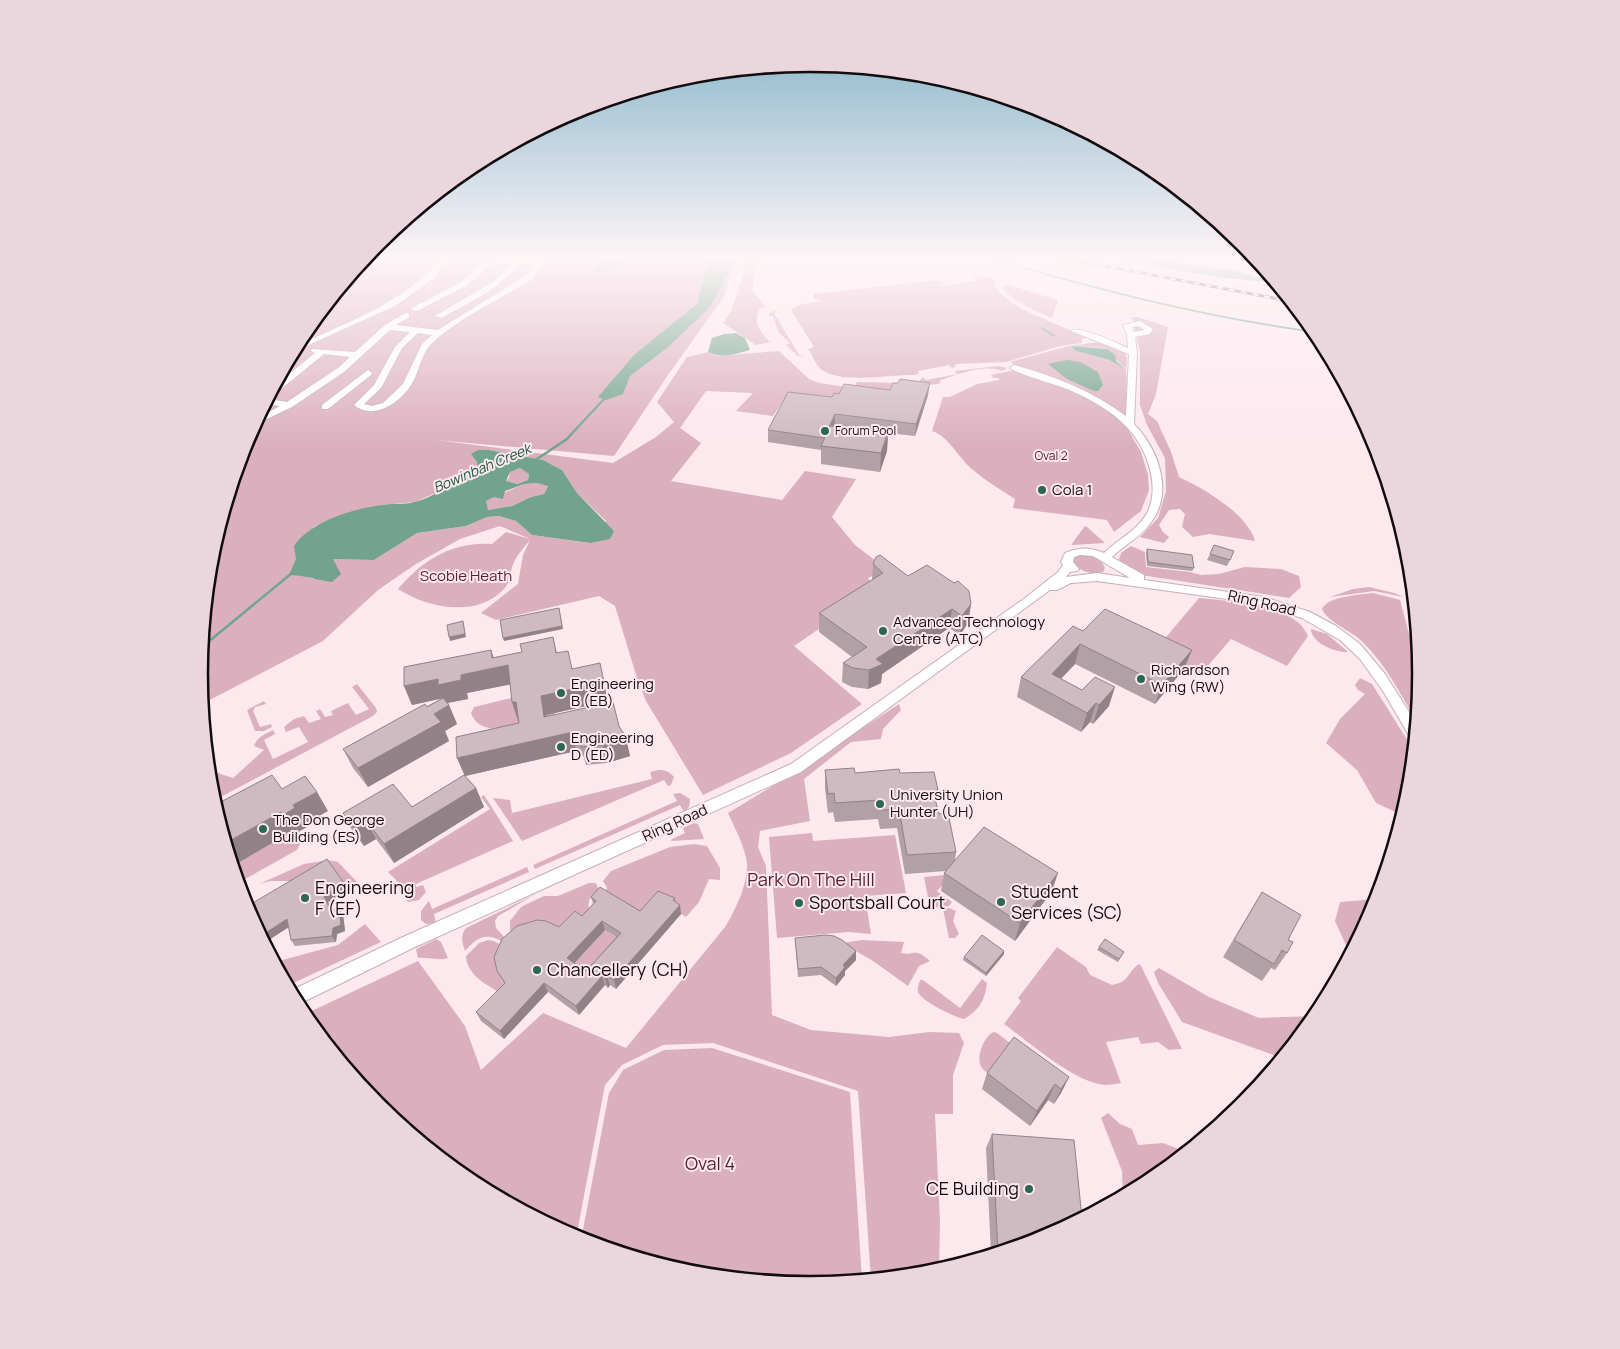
<svg xmlns="http://www.w3.org/2000/svg" width="1620" height="1349" font-family="Manrope,sans-serif">
<rect width="100%" height="100%" fill="#fde8ee"/>
<path fill="#dbb0be" fill-rule="evenodd" d="M367,256H738L723,298L668,375L614,456L436,440L613,463L656,437L674,422L657,402L687,357L708,352L717,356L779,351L809,379L819,383L853,388L857,382L901,383L884,397L838,393L827,406L784,400L773,416L736,411L753,393L706,391L680,428L701,443L671,481L782,500L805,471L856,479L832,517L855,545L905,583L883,571L868,578L876,590L794,646L862,704L791,753L703,795L646,701L637,678L615,606L599,596L496,620L481,613L518,584L523,555L530,540C525,546 517,555 514,562C509,572 512,581 503,590C476,618 427,608 398,589C424,559 452,542 492,544L506,532L530,539L500,526L460,539L416,564L378,590L323,641L202,704L199,674L211,555L246,441L302,335ZM478,450H489L543,460L562,470L577,493L606,521L589,543L532,535L516,521L499,516L487,517L466,526L417,533L374,560L333,559L313,579L303,575H290L314,527L331,519L358,511L383,505L415,502L469,478L478,468Z
M749,256H759L752,290L766,307L760,309C752,322 761,333 770,342L756,345L723,323L732,309Z
M1100,256H1183L1185,263L1151,258L1156,261L1149,264L1154,266L1151,267Z
M970,276H986L996,281L994,284C1007,306 1036,315 1058,325C1068,329 1077,335 1087,337L1082,339V343L1060,346L1006,362L956,364L955,367L952,368L949,365L918,371L919,374L914,375C890,374 834,386 818,366C814,361 812,354 808,349L814,347L791,310L799,305L821,301L814,299V294L939,280L944,283L942,286L975,281V279Z
M1008,285L1058,300L1052,318C1035,310 1014,303 1002,287Z
M774,311L779,312L774,313L799,355H805L798,356L786,345L790,343L778,332L773,316H769V313Z
M1132,317H1138L1168,327L1156,394L1148,414L1157,421L1171,452L1179,477C1203,488 1248,514 1255,541L1209,534L1193,537L1182,527L1185,514L1180,509L1169,510L1159,525L1163,532L1169,537L1164,543L1140,537L1158,518L1166,491L1165,458L1147,425L1140,405V352Z
M1099,342L1124,352L1127,358L1126,368L1116,360L1111,351L1105,348L1070,346Z
M1069,346L1076,351L1109,360L1126,369L1128,412L1127,428L1141,452L1148,475L1149,490L1141,511L1114,532L1107,520L1013,508L1015,499C1001,490 986,481 973,470C959,459 949,436 932,431L943,397H950L977,384L999,380V378H993L991,375L1015,370L1017,366L1010,362Z
M998,366L1007,368L1002,371C984,364 958,374 939,381L941,383C933,385 926,386 919,381L923,377L926,380L957,374L955,371Z
M520,468L529,474L528,480L516,484L506,481L509,478L510,472Z
M537,483L548,485L544,494L531,497L512,506L488,510L485,501L524,484Z
M1085,526L1087,527L1105,543L1071,545Z
M1131,546L1145,552L1146,567L1190,572L1201,575L1219,574L1245,567L1281,569L1299,576L1301,587L1289,598L1141,575L1119,560L1121,553Z
M1078,555C1090,555 1100,556 1105,568L1103,572C1091,575 1078,572 1073,560Z
M1369,587L1394,593L1404,597L1374,591L1330,597L1353,589Z
M1373,593L1400,600L1416,660L1419,661L1421,675L1416,720C1399,692 1383,659 1358,638C1347,629 1327,621 1322,609C1328,596 1359,595 1373,593Z
M1199,598C1227,601 1278,604 1300,624C1303,627 1306,632 1308,636L1287,666L1231,639L1200,675L1122,637L1162,642Z
M1311,629L1327,634L1348,652C1336,653 1311,643 1311,629Z
M1360,678L1372,684L1413,749L1409,794L1402,815L1376,803L1357,770L1326,743L1340,719L1365,694L1358,690L1355,685Z
M357,684L376,708L377,712L373,716L213,801L209,777L218,773L233,778L264,750L254,746C257,737 265,734 273,730L275,734L264,740L273,759L308,742L299,727L286,732L284,727L294,719L304,716L309,723L321,719L316,711L320,709L325,717L333,715L331,711L348,703L356,715L369,709L352,687Z
M515,697L555,712L556,719C534,723 481,743 471,713L474,707Z
M264,701L266,704L255,707L253,711L260,727L271,724L272,727L264,731H255L247,710Z
M899,704L901,710L883,729L881,739L851,742L804,779L810,821L760,831L758,847L766,866L772,1015L811,1030L889,1037L930,1032L959,1033L964,1043L953,1075V1114H935L940,1221L939,1270L929,1274L871,1279L858,1091L713,1043L663,1045L622,1065L605,1085L576,1238L470,1182L378,1106L303,1015L418,961L465,1026L481,1070L543,1013L626,1048L725,927C735,911 748,884 747,864C745,846 735,829 728,813L794,773Z
M658,770C665,770 669,771 674,777L671,785L668,786L664,780L522,841L493,798L510,800L512,813L652,779L650,772Z
M680,793L690,799L689,807L684,812L680,805L535,869L533,865L677,801L673,794Z
M484,795L513,841L416,884V887L423,885L426,892L419,900L408,902L399,889V883L388,872L490,809L481,797Z
M694,823L698,824L704,839L671,841L672,839L685,833L683,828Z
M293,831L299,838L300,844L297,850L238,883L233,866Z
M812,833L813,841L895,835L906,893L865,896L871,934L849,932L777,938L769,837Z
M694,844L707,846L720,868V880L709,879L699,902L686,917L681,914L642,920L603,896L607,888L603,881L611,871L670,847Z
M328,860L338,862L359,884L348,890L330,865L294,887L289,881H270L259,884L304,864Z
M527,867L529,872L434,914L436,923L426,924L421,920V911L429,901L432,909Z
M955,872L937,891L952,902L949,906L930,908L924,877L945,875Z
M589,883H596L599,890L589,900L588,917L562,936L510,937V921L521,907L533,901L544,896H558Z
M534,895L498,916L495,921L496,928L506,939L505,943C487,932 478,936 465,951C462,942 460,936 466,928Z
M1377,899L1374,908L1350,954L1335,921L1340,902Z
M949,908L956,911L953,921L959,934L955,938H949L943,909Z
M365,924L381,942L287,986L275,962L338,945Z
M605,930L623,942L589,979L571,967Z
M436,939L441,942L448,958C439,961 428,957 418,958L416,949Z
M488,940L494,941L506,948L501,980L505,986L504,996C489,985 467,977 466,956L479,943Z
M862,940L904,942L901,953C917,956 913,947 930,961L919,966L908,986L873,961L842,943Z
M1057,947L1086,967L1090,975L1112,985C1130,982 1127,972 1139,964L1141,966L1182,1049L1169,1050L1158,1042L1141,1044L1138,1037L1106,1042L1121,1083C1115,1084 1110,1085 1105,1085C1075,1083 1029,1042 1004,1024L1021,1001L1018,998Z
M1159,968L1209,997L1259,1018L1316,1016L1282,1058L1182,1022L1158,983L1154,972Z
M982,979L987,983C985,1001 979,1010 964,1019C954,1017 921,1001 918,992C917,988 919,984 920,980H923L960,1008Z
M994,1032L997,1033L1035,1062L992,1076C988,1073 981,1069 980,1064C977,1054 985,1035 994,1032Z
M712,1048L850,1092L862,1280L810,1285L691,1273L581,1240L609,1093L623,1070L664,1050Z
M1108,1113L1120,1124L1132,1129L1138,1145L1163,1143L1186,1152L1149,1182L1123,1196L1122,1171L1101,1118Z"/>
<path fill="#71a38e" fill-rule="evenodd" d="M606,256L624,259C614,272 612,273 595,271L594,269Z
M710,256H733L728,275L710,307L668,347L630,376L623,394L606,400L598,397L634,355L697,304Z
M1151,258L1221,270L1224,268L1273,281L1275,283L1218,277L1154,266L1149,264L1155,261L1149,259Z
M736,333L745,338L750,350C735,354 722,359 708,352L712,338L724,334Z
M1070,346L1108,349L1115,355L1116,361L1126,369L1109,360L1076,351Z
M1067,360L1080,362L1098,372L1103,385L1098,391H1094L1067,379L1048,364Z
M478,450H489L543,460L562,470L577,493L614,531L610,539L590,543L532,535L516,521L499,516L487,517L466,526L417,533L374,560L333,559L341,574L332,582C317,580 304,575 289,575L296,559L294,546C311,521 355,508 383,505C393,503 404,505 414,502C425,500 436,493 446,488C459,482 469,479 478,468L477,462L471,454ZM520,468L529,474L528,480L517,484L506,481L510,472ZM537,483L548,486L544,494L531,497L512,506L488,510L486,501L494,497L503,499L505,491L524,484Z"/>
<g fill="none" stroke-linecap="round" stroke-linejoin="round">
<path stroke="#71a38e" stroke-width="2" d="M982,256C1092,288 1202,317 1315,332
M1042,328L1054,336
M576,429L606,397"/>
<path stroke="#71a38e" stroke-width="2.5" d="M534,461L567,439L577,428
M202,647L292,573"/>
<defs>
<path id="street" d="M444,256H451L433,279L395,306L293,352L297,346C350,321 405,302 444,256Z
M516,256H523L521,259L536,260L538,256H545L534,277L525,284C497,300 453,322 431,344C421,354 419,373 411,385C400,403 373,421 354,405L374,385L395,347L410,332L390,330L344,372L292,407L254,425L258,418L280,406L265,404L268,399L287,402L338,368L350,357L324,354L275,394H271L276,385L315,353L311,351L312,349L355,352L385,325L406,313H409V317L396,325L438,330L528,274L534,264H518C500,290 469,302 442,318L435,316L493,282L511,264L495,263L491,261L492,259H514ZM418,333L432,335L422,344L403,384L383,403L372,406L364,404L381,388L402,348Z
M486,261L493,263L466,286L417,311L410,309L461,282Z
M1140,321L1153,329L1150,334L1135,337L1137,353L1134,424C1159,450 1175,494 1149,525C1139,538 1123,546 1112,557L1144,575V580L1264,597L1310,612L1336,626L1360,644L1385,674L1416,723L1415,738L1410,737L1383,691L1360,659L1340,640L1302,618L1249,602L1097,581L1071,583L1057,590H1050L801,772L415,947L297,1005L290,991L403,937L791,764L1025,598L1058,572L1063,565L1061,562L1065,553C1079,547 1090,547 1104,553C1117,540 1136,531 1146,515C1153,503 1154,488 1151,474C1142,429 1107,406 1067,389C1054,384 1018,374 1010,368L1014,365C1054,376 1092,391 1126,416L1129,354L1071,331C1080,325 1117,343 1128,348L1127,335L1123,325ZM1139,326L1144,330L1134,332L1132,327ZM1080,555L1093,556L1130,578L1097,573L1066,577L1070,572L1077,571L1079,569L1073,562L1074,557Z
M368,370L372,373L371,375L328,409H322V405Z"/>
</defs>
<use href="#street" stroke="#c4b0b6" stroke-width="2"/>
<use href="#street" fill="#fff" fill-rule="evenodd"/>
<defs>
<path id="rail" d="M1052,256L1289,301"/>
</defs>
<use href="#rail" stroke="#51474a" stroke-width="3"/>
<use href="#rail" stroke="#fde8ee" stroke-width="2" stroke-dasharray="6" stroke-linecap="butt"/>
</g>
<path fill="#b1a0a5" fill-rule="evenodd" d="M839,394L928,395L915,436L888,433L887,451L880,472L821,464V450L768,442V430Z
M1147,549L1194,568L1192,571L1147,566L1146,552Z
M1234,551L1227,566L1207,560L1210,554Z
M873,564L908,576L971,604L968,623L960,635L949,628L882,674L881,683L868,689L852,687L842,682L843,663L852,657L819,632V613L872,580Z
M1083,631L1192,650L1184,669L1155,704L1075,664L1061,679L1109,706L1093,724L1090,722L1081,732L1017,697L1021,677Z
M553,637L557,653L573,669L608,701L546,715V717L619,726L630,756L607,763L586,765L583,755H577L576,751L465,776L476,788L484,807L394,863L376,839L364,846L353,832L343,813L412,807L465,776L457,758L519,723L510,684L467,693L468,699L448,703L457,724L445,731L449,741L368,787L353,768L343,749L443,698L412,705L404,686L494,658L522,652Z
M825,770L855,773H900L938,790L936,803L939,814L956,852L955,861L1052,891L1015,941L941,891L944,873L946,871L905,874L897,828L880,829L878,819L835,822L833,812L828,813L825,789Z
M344,883L348,890L328,902L332,911L343,914L345,931L337,934L336,942L295,946L291,940L289,927L264,943L246,908L249,906Z
M1262,892L1288,940L1287,953L1275,970L1271,968L1262,981L1223,957Z
M591,897L640,911L675,898L676,902L681,914L616,989L610,985L608,988L605,985L579,1015L548,992L504,1039L481,1021L476,1012L504,984L497,971L582,916L593,904ZM605,930L616,937L586,971L574,963Z
M795,938L856,951V960L845,971V975L836,986L821,975L798,977Z
M1099,947L1124,952L1118,962L1097,950Z
M1004,954L986,976L963,960L964,957Z
M987,1073L1069,1077L1061,1093L1054,1104L1048,1100L1030,1126L982,1089Z
M992,1134L1043,1239L991,1255L986,1148Z"/>
<path fill="#908286" d="M930,383L928,395L915,436L916,424Z
M835,414V426L826,447L824,438Z
M888,432L887,451L880,472L881,453Z
M971,604L968,623L960,635L962,616Z
M559,608L563,629L504,641L503,638Z
M952,609L949,628L882,674L881,683L868,689L869,670L876,659Z
M463,621L466,637L450,641L449,637Z
M1080,644L1075,664L1048,692L1052,674Z
M491,650L497,667L508,665L513,684L467,693L468,699L446,703L444,698L412,705L404,686L461,675L492,658Z
M1192,650L1184,669L1155,704L1162,685Z
M604,682L608,701L546,715L550,735L544,717L541,696Z
M1115,687L1109,706L1093,724L1099,705Z
M512,702H516L518,721Z
M1096,703L1090,722L1081,732L1087,713Z
M449,705L457,724L445,731L449,741L368,787L358,768L434,714Z
M573,732L572,737L576,751L465,776L457,758Z
M626,737L630,756L607,763L603,745Z
M476,788L484,807L394,863L384,844Z
M317,792L328,811L305,824L307,827L295,834L283,815L293,805Z
M281,812L293,831L233,866L226,843Z
M366,820L376,839L364,846L353,827Z
M1058,873L1052,891L1015,941L1020,923Z
M344,883L348,890L328,902L335,917L331,911L324,896Z
M680,905L681,914L616,989L614,980Z
M339,908L343,914L345,931L337,934L336,942L332,936L333,928Z
M287,919L292,925L264,943L261,936Z
M602,921L605,930L571,967L567,958Z
M856,951V960L845,971V975L836,986V978L843,965Z
M1004,951V954L986,976V973Z
M602,976L605,985L579,1015L576,1006Z
M607,976L610,985L608,988L605,979Z
M544,983L548,992L504,1039L500,1031Z
M1069,1077L1061,1093L1054,1104L1061,1089Z
M1055,1084L1048,1100L1030,1126L1037,1111Z"/>
<path fill="#cebac0" stroke="#908286" fill-rule="evenodd" d="M900,379L930,383L916,424L835,414L824,438L768,430L788,392L832,397L834,393L839,394L844,384L890,390L893,383H898Z
M830,426L888,432L881,453L821,446Z
M1214,545L1234,551L1230,560L1210,554Z
M1147,549L1192,555L1194,568L1148,562Z
M880,555L908,576L927,565L954,583L958,581L969,591L971,604L962,616L952,609L876,659L883,664L869,670L853,668L843,663L867,647L819,613L883,573L873,564L876,557Z
M559,608L562,626L503,638L500,620Z
M1105,609L1192,650L1162,685L1080,644L1052,674L1082,690L1095,677L1115,687L1099,705L1096,703L1087,713L1021,677L1073,626L1083,631Z
M463,621L465,634L449,637L447,625Z
M553,637L556,653L568,651L572,669L600,663L604,682L541,696L544,717L613,702L619,726L626,737L603,745L581,747L584,736L572,737L573,732L457,758L456,737L519,723L516,702H512L508,665L461,675V680L438,685V679L404,686V667L491,650L492,658L522,652L520,644Z
M443,698L449,705L434,714L441,722L358,768L343,749L425,704L427,707Z
M854,768L855,773L899,769L900,773L934,772L938,790L933,791L939,814L948,813L956,852L907,855L899,809L881,810L880,800L835,803L834,793L828,794L825,770Z
M272,775L282,789L305,776L317,792L293,805L295,808L283,815L281,812L226,843L215,805Z
M464,775L476,788L384,844L366,820L353,827L343,813L393,784L412,807Z
M984,827L1058,873L1020,923L944,873Z
M327,859L344,883L324,896L331,911L339,908L341,925L333,928L332,936L291,940L287,919L261,936L246,908L244,902L246,901V907Z
M600,887L640,911L658,891L675,898L673,900L680,905L614,980L607,976L605,979L602,976L576,1006L544,983L500,1031L476,1012L505,983L497,971L494,957L502,939L517,926L537,920L546,921L559,927L575,911L582,916L596,901L591,897ZM602,921L621,933L586,971L567,958Z
M1262,892L1301,915L1288,940L1293,942L1287,953L1282,950L1274,964L1234,940Z
M825,935L834,936L842,940L856,951L843,965L845,967L836,978L821,967L798,969L795,938Z
M982,935L1004,951L986,973L964,957Z
M1105,939L1124,952L1119,959L1099,947Z
M1014,1037L1069,1077L1061,1089L1055,1084L1037,1111L987,1073Z
M992,1134L1074,1140L1082,1218L1043,1239L1003,1251H998Z"/>
<linearGradient id="sky" x2="0" y2="1"><stop stop-color="#78adc4"/><stop offset="0.58" stop-color="#fef5f7"/><stop offset="1" stop-color="#fef5f7" stop-opacity="0"/></linearGradient>
<rect width="1620" height="445" fill="url(#sky)"/>
<g fill="#2b6751" stroke="#fde8ee" stroke-width="2">
<circle cx="825" cy="431" r="5"/>
<circle cx="1042" cy="490" r="5"/>
<circle cx="883" cy="631" r="5"/>
<circle cx="1141" cy="679" r="5"/>
<circle cx="561" cy="693" r="5"/>
<circle cx="561" cy="747" r="5"/>
<circle cx="880" cy="804" r="5"/>
<circle cx="263" cy="829" r="5"/>
<circle cx="305" cy="898" r="5"/>
<circle cx="1001" cy="902" r="5"/>
<circle cx="799" cy="903" r="5"/>
<circle cx="537" cy="970" r="5"/>
<circle cx="1029" cy="1189" r="5"/>
</g>
<g text-anchor="middle" stroke-width="4" stroke-linejoin="round" paint-order="stroke">
<g font-size="12" fill="#130c0e" stroke="#fde8ee" text-anchor="start">
<text x="835" y="435">Forum Pool</text>
</g>
<g font-size="12" fill="#581d35" stroke="#fde8ee">
<text x="1051" y="460">Oval 2</text>
</g>
<g font-size="14" font-style="italic" fill="#175742" stroke="#fde8ee">
<text transform="translate(482 468) rotate(-23)" y="5">Bowinbah Creek</text>
</g>
<g font-size="15" fill="#130c0e" stroke="#fde8ee" text-anchor="start">
<text x="1052" y="495">Cola 1</text>
<text x="893" y="627">Advanced Technology<tspan x="893" dy="17">Centre (ATC)</tspan></text>
<text x="1151" y="675">Richardson<tspan x="1151" dy="17">Wing (RW)</tspan></text>
<text x="571" y="689">Engineering<tspan x="571" dy="17">B (EB)</tspan></text>
<text x="571" y="743">Engineering<tspan x="571" dy="17">D (ED)</tspan></text>
<text x="890" y="800">University Union<tspan x="890" dy="17">Hunter (UH)</tspan></text>
<text x="273" y="825">The Don George<tspan x="273" dy="17">Building (ES)</tspan></text>
</g>
<g font-size="15" fill="#581d35" stroke="#fde8ee">
<text x="466" y="581">Scobie Heath</text>
</g>
<g font-size="15" fill="#130c0e" stroke="#fde8ee">
<text transform="translate(1262 603) rotate(13)" y="5">Ring Road</text>
<text transform="translate(675 823) rotate(-24)" y="5">Ring Road</text>
</g>
<g font-size="18" fill="#581d35" stroke="#fde8ee">
<text x="811" y="886">Park On The Hill</text>
<text x="710" y="1170">Oval 4</text>
</g>
<g font-size="18" fill="#130c0e" stroke="#fde8ee" text-anchor="start">
<text x="315" y="894">Engineering<tspan x="315" dy="21">F (EF)</tspan></text>
<text x="1011" y="898">Student<tspan x="1011" dy="21">Services (SC)</tspan></text>
<text x="809" y="909">Sportsball Court</text>
<text x="547" y="976">Chancellery (CH)</text>
<text x="1019" y="1195" text-anchor="end">CE Building</text>
</g>
</g>
<path d="M0 0H1620V1349H0ZM208 674a602 602 0 1 1 1204 0a602 602 0 1 1-1204 0Z" fill="#ead6dc" fill-rule="evenodd"/>
<path fill="none" stroke="#130c0e" stroke-width="2.5" d="M208 674a602 602 0 1 1 1204 0a602 602 0 1 1-1204 0Z"/>
</svg>
